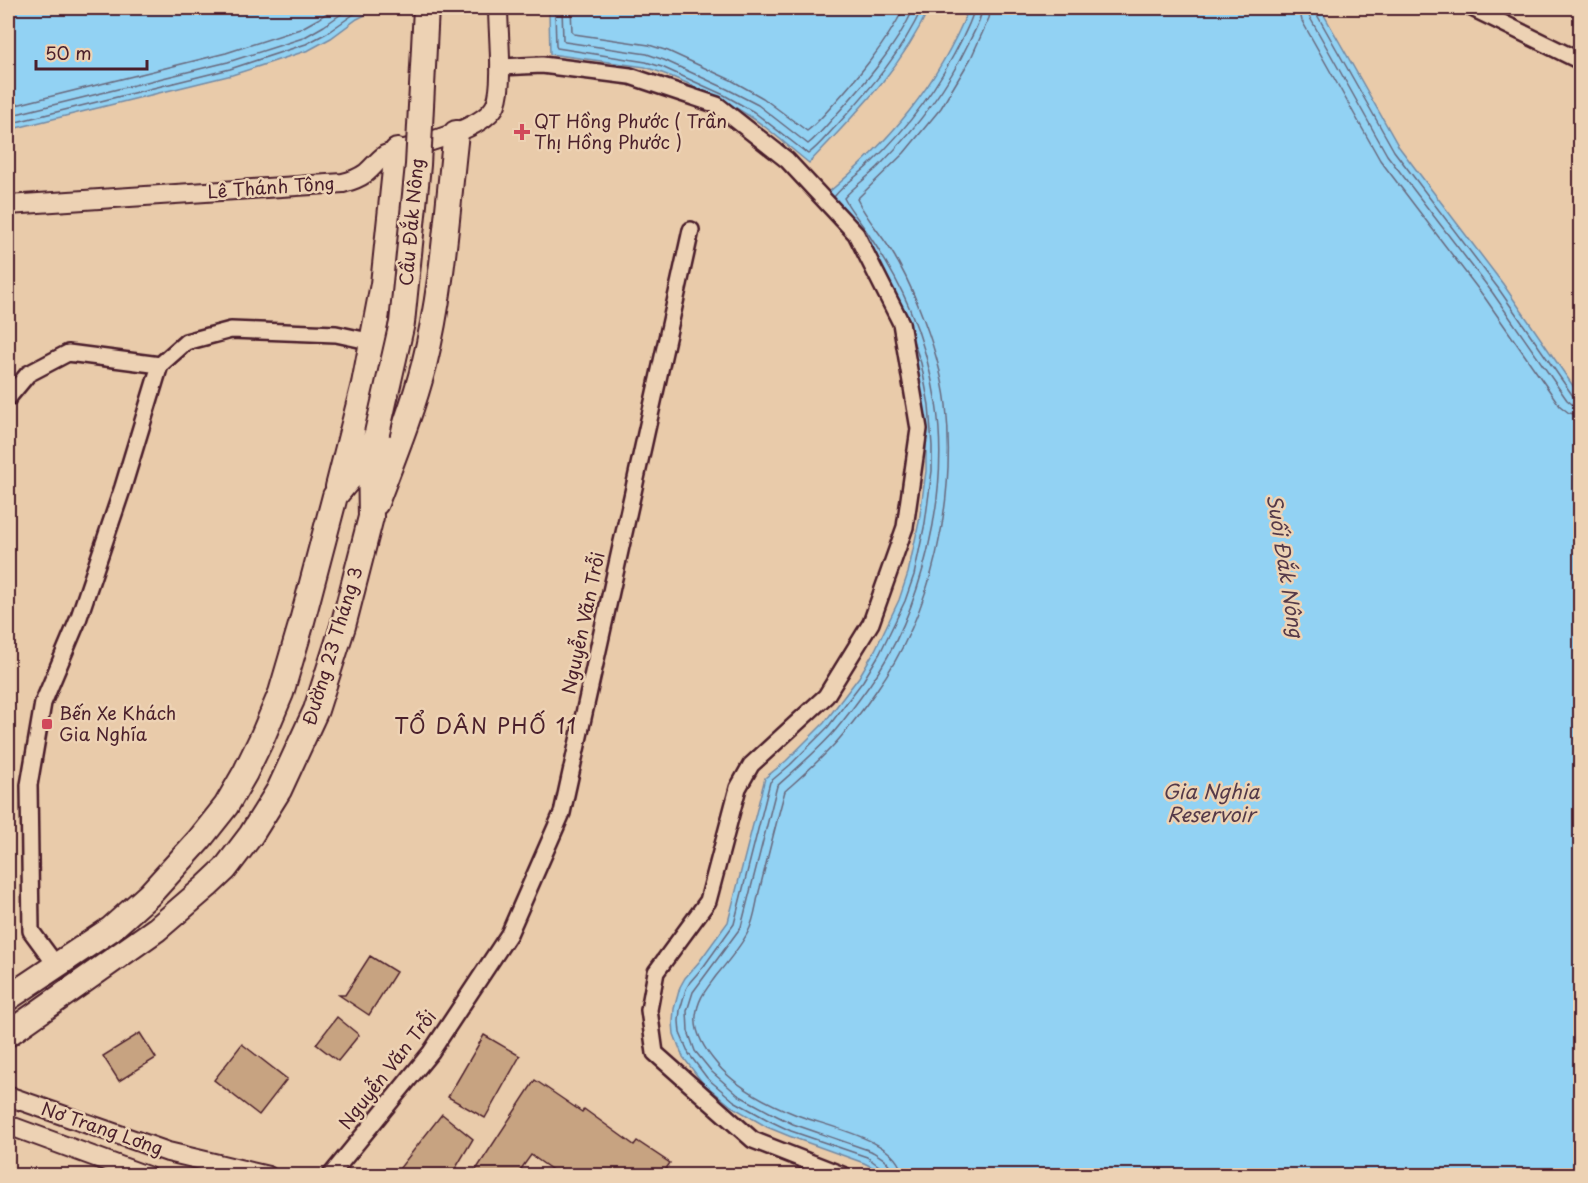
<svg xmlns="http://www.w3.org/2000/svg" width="1588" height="1183" font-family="'Playpen Sans',sans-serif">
<rect width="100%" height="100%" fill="#e9cbaa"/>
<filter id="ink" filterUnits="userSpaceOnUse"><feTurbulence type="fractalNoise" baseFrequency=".0167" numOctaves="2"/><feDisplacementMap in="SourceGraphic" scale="12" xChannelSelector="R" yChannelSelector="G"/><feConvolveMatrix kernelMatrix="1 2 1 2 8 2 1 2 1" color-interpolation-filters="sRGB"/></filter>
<g filter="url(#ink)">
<path fill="#92d2f3" stroke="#758aa3" stroke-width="1.5" d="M8,8H379L357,19L331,38L309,50L232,75L8,130Z
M547,8H929C902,68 854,115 809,163C790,148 771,130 751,117C720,97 679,78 645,67L550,54L549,12Z
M969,8H1320L1399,147L1503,284L1580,396V1175H882L874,1168L864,1163L789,1136L767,1127L731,1106L702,1082L683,1057L674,1034L673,1022L674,1009L680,987L685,978L699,962L728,922L765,778L786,761L824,723L859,677L875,650L899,600L908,573L919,522L926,471V446L923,406L915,364L897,312L824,196C889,143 938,85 969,8Z"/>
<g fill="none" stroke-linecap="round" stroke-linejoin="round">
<path stroke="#67677b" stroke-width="1.5" d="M553,8L555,12L556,46L557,48L646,62L662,67L724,95L754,112L808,154C819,146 828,134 838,124C870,89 902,52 922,8
M562,8L563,40L565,42L647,54L664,60L727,89L758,105L808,144C817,137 826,126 834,117C864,84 895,49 914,8
M571,8L572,32L574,34L649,45L668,51L731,80L763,98L807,131C815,125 823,116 830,108C858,77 885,45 904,8
M1299,8L1302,21L1380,160L1485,298L1560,406L1569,413L1580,415
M1308,8L1309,16L1387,155L1492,292L1567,400L1573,405L1580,406
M1315,8L1316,13L1394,151L1498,288L1573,396L1577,398L1580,399
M8,107L226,53L300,29L318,19L334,8
M8,116L228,62L303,38L324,26L350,8
M8,124L230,69L306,44L327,33L354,14L366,8
M834,197C844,184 859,175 871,163C909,127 940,84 963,37C967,28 973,18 974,8
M885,1176L883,1169L867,1157L791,1131L770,1121L734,1101L707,1078L689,1054L680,1033L679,1021L680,1010L686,989L690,982L704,966L734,924L770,782L790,765L828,727L863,681L880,653L905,601L914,575L925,523L932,471V446L929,405L921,363L913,341
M893,1176C892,1162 881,1157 871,1151L793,1124L773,1114L738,1095L712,1072L695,1051L688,1031L687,1011L693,992L741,927L777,786C796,769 816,752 833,733C846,718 858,701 869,686C922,612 950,493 936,403C931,371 922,338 909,307C898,281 883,256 867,232C860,221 850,210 844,198C854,186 870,176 881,164C915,129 946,90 967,46C973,34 981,21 982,8
M902,1176C901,1140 825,1126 797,1115C769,1104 737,1088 717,1064C706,1051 694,1034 696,1016C698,998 706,990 716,976C726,964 741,946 748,932C755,919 756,902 760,888C768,856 776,823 785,791C804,774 824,757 840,738C853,723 865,707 876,691C933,611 956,502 946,405C942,371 931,337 918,305C911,287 902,268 892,252C881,234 866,218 857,199L904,153L941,108L971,58L989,18L991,8"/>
</g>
<path fill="#c7a381" stroke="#4a1f2b" stroke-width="1.5" d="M370,956L396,972L369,1015L339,995H345Z
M337,1017L359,1035L338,1061L316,1044Z
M140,1033L156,1058L119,1081L103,1056Z
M484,1035L520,1056L485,1118L448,1097Z
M242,1044L287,1079L259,1115L214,1080Z
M535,1080L582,1112L584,1109L634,1145L637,1141L670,1163L661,1176H561L531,1155L516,1176H472Z
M442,1114L473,1139L451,1176H408L399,1169Z"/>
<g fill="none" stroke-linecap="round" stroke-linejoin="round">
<defs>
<path id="minor" d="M1472,8L1580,61
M499,67L542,65L630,76L717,105L787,160L856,234L901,323L919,429L905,527L871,623L826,696L751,765L738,788L708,901L656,972L649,1010L655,1053L753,1140L845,1176
M8,398L28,374L68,353L160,365
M56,965L31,931L29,785L43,703L78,620L123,487L160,365L186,342L231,330L336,334L373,342
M330,1176L431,1052L509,934L562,813L691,230"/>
<path id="tertiary" d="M8,205L343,183C351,181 359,178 366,173C373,167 378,160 385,155C411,146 485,131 496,104C504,83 498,32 498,8
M8,1096L168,1152L268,1176
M8,1125L147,1176"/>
<path id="primary" d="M338,487L364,384L383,284L397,151
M376,503C393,458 412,412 424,365C443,289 447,211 456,133
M8,998L111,929L149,895L199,840L226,806L245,773L262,738L281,693L301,625L335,496L370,453
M8,1034L157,929L207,886L225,869L251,835L279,790L316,710L343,626L371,517L370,453L377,433"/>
</defs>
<use href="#minor" stroke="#4a1f2b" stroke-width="20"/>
<use href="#tertiary" stroke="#4a1f2b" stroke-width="22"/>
<use href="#primary" stroke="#4a1f2b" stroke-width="28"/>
<use href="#minor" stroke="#edd2b4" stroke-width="15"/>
<use href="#tertiary" stroke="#edd2b4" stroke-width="18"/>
<use href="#primary" stroke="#edd2b4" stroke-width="24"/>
<defs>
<path id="primary-bridge" d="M377,433L402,323L418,165L426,8"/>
</defs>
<use href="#primary-bridge" stroke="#4a1f2b" stroke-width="28" stroke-linecap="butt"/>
<use href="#primary-bridge" stroke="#edd2b4" stroke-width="24"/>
</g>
</g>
<g fill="#d1495b" stroke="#edd2b4" stroke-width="2">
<path d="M519 123h6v6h6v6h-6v6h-6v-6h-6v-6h6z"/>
<rect x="41" y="718" width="12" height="12" rx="3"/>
</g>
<g text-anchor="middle" stroke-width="5" stroke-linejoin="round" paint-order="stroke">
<g font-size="18" fill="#4a1f2b" stroke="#edd2b4" text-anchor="start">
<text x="534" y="128">QT Hồng Phước ( Trần<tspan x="534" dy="21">Thị Hồng Phước )</tspan></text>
<text x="59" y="720">Bến Xe Khách<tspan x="59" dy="21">Gia Nghĩa</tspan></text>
</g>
<g font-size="18" fill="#4a1f2b" stroke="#edd2b4">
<text transform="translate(271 188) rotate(-4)" y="6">Lê Thánh Tông</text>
<text transform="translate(412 222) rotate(-85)" y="6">Cầu Đắk Nông</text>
<text transform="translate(584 623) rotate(-78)" y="6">Nguyễn Văn Trỗi</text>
<text transform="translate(333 646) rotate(-73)" y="6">Đường 23 Tháng 3</text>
<text transform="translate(388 1070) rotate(-52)" y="6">Nguyễn Văn Trỗi</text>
<text transform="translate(102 1129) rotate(19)" y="6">Nơ Trang Lơng</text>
</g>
<g font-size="20" font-style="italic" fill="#553a49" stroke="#edd2b4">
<text transform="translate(1285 566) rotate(81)" y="7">Suối Đắk Nông</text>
<text x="1211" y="799">Gia Nghia<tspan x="1211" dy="23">Reservoir</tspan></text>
</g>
<g font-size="21" letter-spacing="1.5" fill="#4a1f2b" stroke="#edd2b4">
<text x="486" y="734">TỔ DÂN PHỐ 11</text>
</g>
</g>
<rect width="1588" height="1183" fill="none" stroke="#edd2b4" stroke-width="30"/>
<rect x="15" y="15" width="1558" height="1153" fill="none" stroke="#4a1f2b" stroke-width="2" filter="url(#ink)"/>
<path d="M36 60v9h111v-9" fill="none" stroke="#4a1f2b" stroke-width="3"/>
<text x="45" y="60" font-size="18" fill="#4a1f2b" stroke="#edd2b4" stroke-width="4.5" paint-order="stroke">50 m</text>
</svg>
